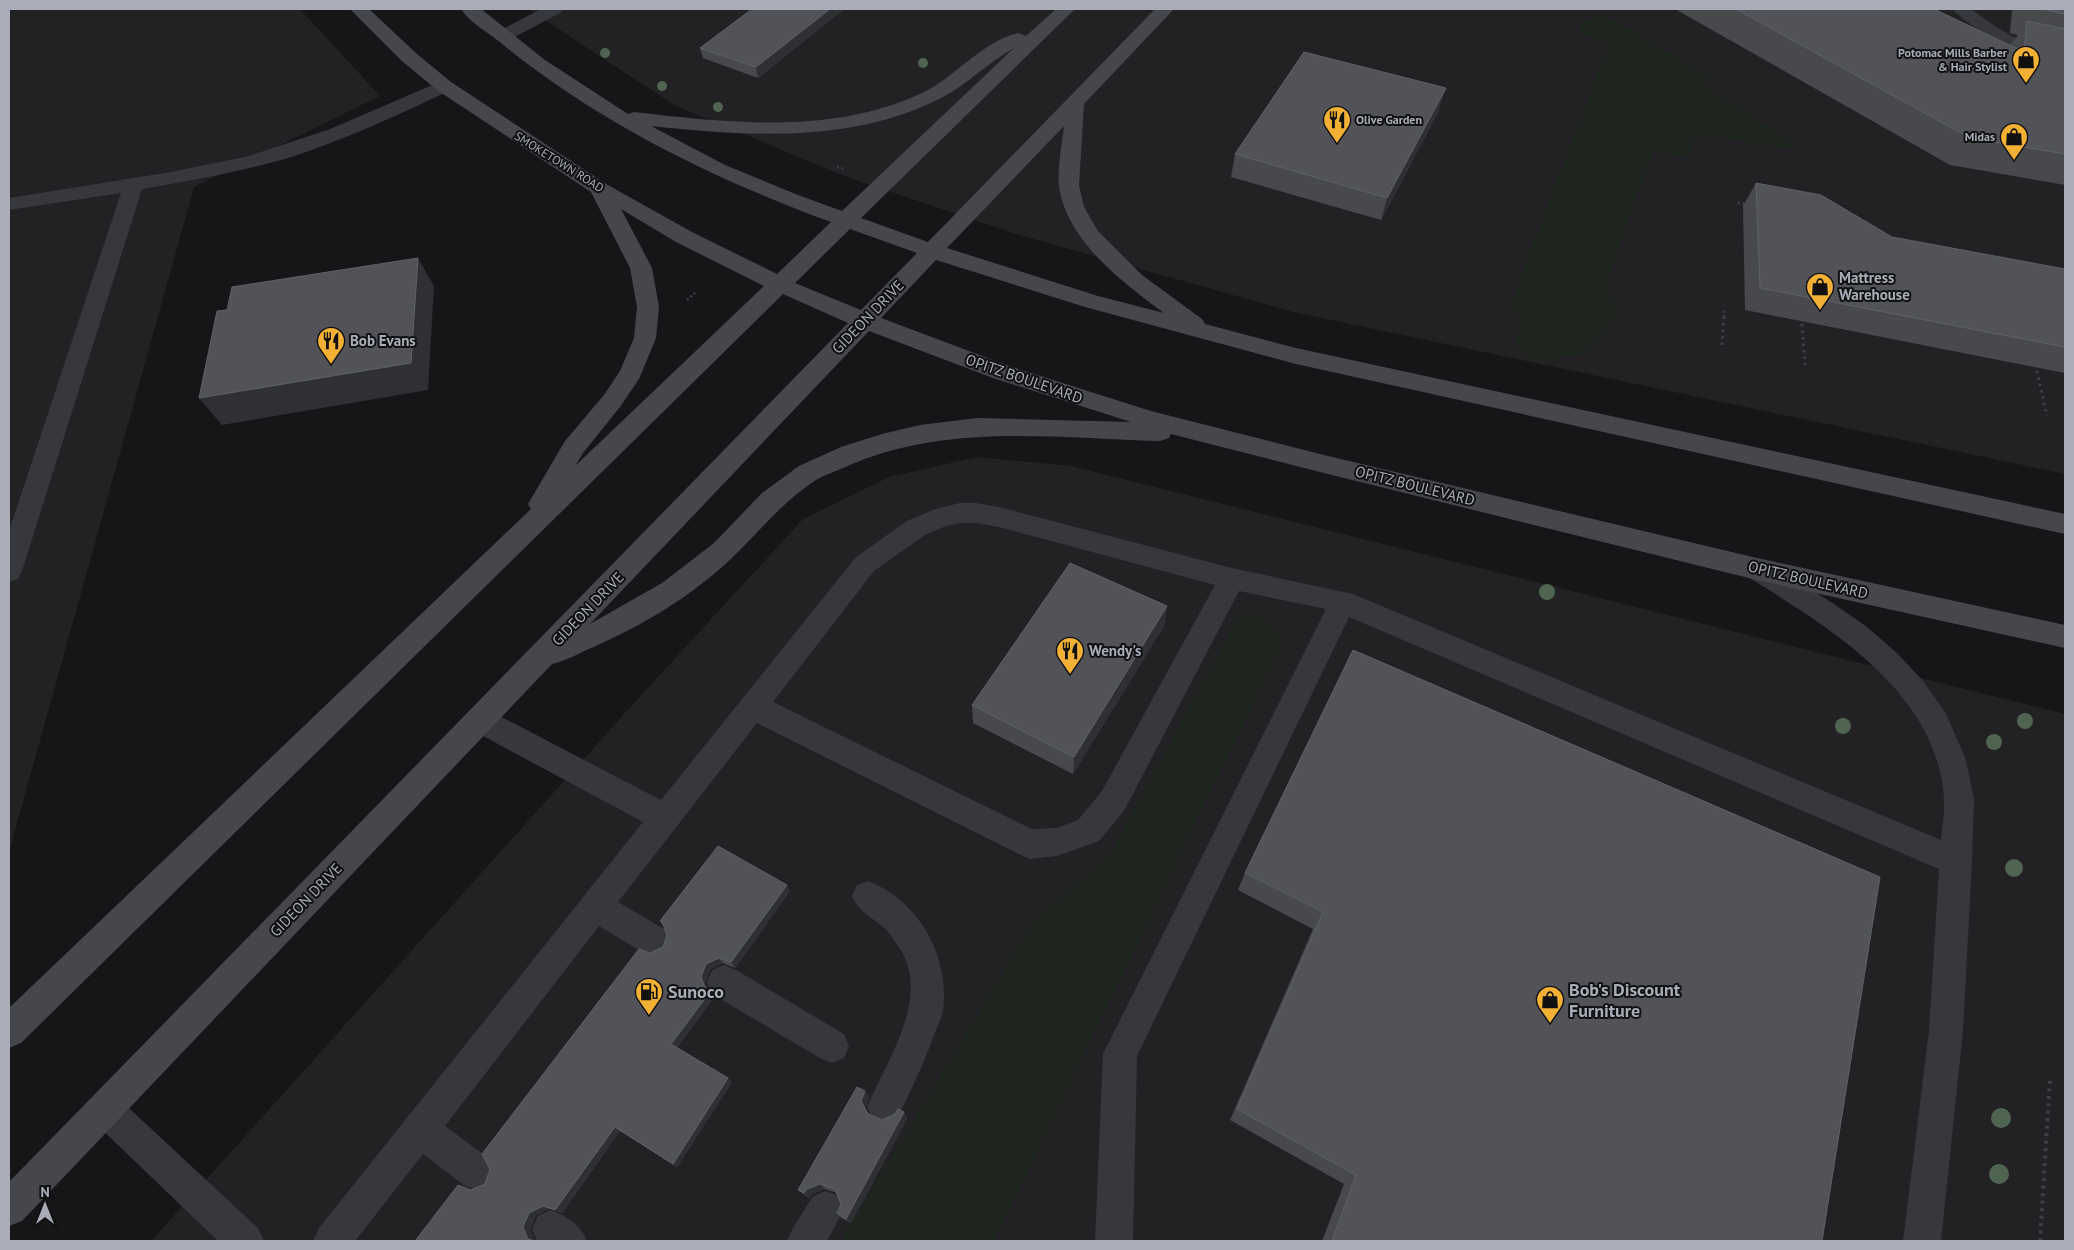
<svg xmlns="http://www.w3.org/2000/svg" width="2074" height="1250" font-family="'PT Sans',sans-serif">
<rect width="100%" height="100%" fill="#161618"/>
<path fill="#222225" d="M9,9H300L380,96L194,187L9,852Z
M528,9H2065V474L1293,312L1016,234L844,176L674,105Z
M977,457L1071,466L2065,714V1241H151L634,703L803,519L889,477Z"/>
<path fill="#1e261f" d="M1601,16L1614,20L1711,78L1698,83L1798,145L1791,149L1696,133L1688,156L1684,158L1653,151L1604,289L1617,306L1613,321L1584,354L1553,359H1531L1515,346L1519,331V315L1510,305L1609,43L1585,36L1579,27L1587,19Z
M1238,617H1262L1284,639L994,1241H841L1034,921L1108,858Z"/>
<g fill="none" stroke-linecap="round" stroke-linejoin="round">
<path stroke="#3d3f44" stroke-width="2.5" stroke-dasharray="2 2.5" stroke-linecap="butt" d="M837,167L844,169
M1738,203L1746,204
M687,300L695,293
M1724,317V309"/>
<path stroke="#3d3f44" stroke-width="3" stroke-dasharray="2.5 4" stroke-linecap="butt" d="M1802,324L1805,365
M1722,345L1724,315
M2037,371L2047,416"/>
<path stroke="#3d3f44" stroke-width="4" stroke-dasharray="3 4.5" stroke-linecap="butt" d="M2040,1241L2050,1079"/>
<path fill="#37383d" fill-rule="evenodd" d="M541,9H563L560,13L509,40L503,41L497,40L494,36L497,32Z
M1951,9H1971L1996,27L2014,37L2065,48V58L2002,45L1984,35Z
M444,80L451,82L453,86L451,90C398,115 344,140 288,158C240,172 191,181 142,189L22,571L18,579L9,582V531L121,193L9,210V198L171,172L249,156L330,129Z
M960,503H976L999,507L1232,568L1353,594L1941,840C1942,826 1945,812 1944,798C1937,691 1828,627 1748,577L1744,569L1748,561L1757,558L1766,561L1834,604L1867,627L1897,653L1923,681L1945,712L1965,757L1974,798L1972,861L1963,1031L1941,1241H1903L1929,1031L1939,869L1349,617L1137,1056L1133,1241H1095L1103,1054L1326,609L1239,591L1124,811L1099,841L1057,856L1030,859L1019,854L757,723L618,902L666,930L670,941L666,952L654,957L642,952L599,926L445,1126L491,1160L496,1173L491,1186L478,1191L465,1186L423,1154L355,1241H313L319,1228L643,822L470,729L465,720L470,711L480,707L490,711L661,800L856,557L907,521L935,509ZM960,523H976L999,527L1215,585L1102,791L1078,820L1057,828L1032,829L773,702L874,571L925,535L946,526Z
M868,881C919,901 950,956 943,1010C942,1018 937,1027 934,1035C924,1064 910,1092 897,1119L885,1125L873,1119L867,1107C887,1060 933,995 898,946C894,941 891,935 887,930C874,918 860,914 852,896L857,885Z
M724,965L736,970L844,1034L849,1046L844,1058L832,1063L820,1058L712,994L707,982L712,970Z
M105,1091L117,1097L258,1228L264,1241H218L93,1121L87,1109L93,1097Z
M826,1191L839,1196L844,1209L827,1241H787L793,1228L813,1196Z
M551,1210C568,1217 580,1224 587,1241H537L532,1229L538,1216Z"/>
<path fill="#45474d" fill-rule="evenodd" d="M350,9H369L417,54L451,82L606,184L692,232L777,274L831,222C714,179 599,123 501,43C489,33 469,22 461,9H481L545,60L628,114L634,112C730,123 832,135 922,93C956,77 981,42 1018,33L1026,36L1056,9H1075L861,218L928,242L1155,9H1174L1084,104L1079,185L1084,207L1098,231L1142,275L1202,319L1205,324L1296,348L2065,514V534L1296,364L1085,307L936,260L881,318L1009,366L1151,411L1328,456L1757,558L2065,625V648L1757,580L1328,474L1171,434L1169,438L1160,441C1055,438 942,422 843,468C834,472 824,475 816,480C783,501 761,530 733,557C692,596 642,626 591,648C578,654 565,661 552,664L22,1221L9,1226V1182L848,323L783,294L21,1043L9,1048V1008L531,509L528,504L565,441L604,395L620,371L634,338L637,307L630,268L591,192L437,90L403,62ZM1014,48L842,211L798,195L725,165L651,126C747,136 849,144 939,99C966,86 987,63 1014,48ZM1064,126C1062,144 1057,170 1059,187C1067,241 1123,283 1164,313L1098,296L947,248ZM621,209L676,242L764,286L575,466L583,453L620,407L639,379L656,338L659,307L652,268ZM850,229L917,253L861,310L795,283ZM869,331L993,378L1131,422L977,418L920,425L882,434L841,447L799,466L762,493L714,543L662,583L590,624Z"/>
</g>
<g fill="#506452">
<circle cx="605" cy="53" r="5"/>
<circle cx="923" cy="63" r="5"/>
<circle cx="662" cy="86" r="5"/>
<circle cx="718" cy="107" r="5"/>
<circle cx="1547" cy="592" r="8"/>
<circle cx="2025" cy="721" r="8"/>
<circle cx="1843" cy="726" r="8"/>
<circle cx="1994" cy="742" r="8"/>
<circle cx="2014" cy="868" r="9"/>
<circle cx="2001" cy="1118" r="10"/>
<circle cx="1999" cy="1174" r="10"/>
</g>
<path fill="#47494d" d="M752,9H844L758,78L703,58L700,48Z
M1675,9H1934L2010,45L2018,35L2010,33L2012,9H2065V185L1950,165Z
M1439,111L1381,220L1231,177L1235,154Z
M1756,183L1892,237L2065,269V373L1745,310L1743,206Z
M1167,606L1164,626L1073,774L973,723L972,705Z
M1353,650L1822,1241H1322L1344,1184L1230,1120L1313,929L1238,890L1245,873Z
M790,891L735,968L723,963L710,969L705,983L709,992L714,997L677,1048L732,1082L677,1167L620,1131L562,1213L550,1208L536,1215L530,1230L535,1241H536H415L471,1190L485,1184L650,953L663,947L667,935L664,927L660,921Z
M865,1091L869,1098L865,1108L869,1114L882,1120L904,1112L907,1119L851,1223L841,1218L837,1213L841,1204L837,1193L825,1189L812,1194L809,1198L798,1190Z"/>
<path fill="#2f3033" d="M830,9H844L758,78L756,67Z
M1446,88L1439,111L1381,220L1387,198Z
M418,258L434,286L428,390L222,425L199,398Z
M1167,606L1164,626L1073,774L1074,757Z
M787,885L790,891L735,968L731,962Z
M719,958L723,963L710,969L705,983L709,992L714,997L676,1049L671,1044L706,990L701,977L706,964Z
M728,1078L732,1082L677,1167L673,1164Z
M865,1091L869,1098L865,1108L861,1101Z
M904,1112L907,1119L851,1223L846,1219Z
M615,1127L620,1131L562,1213L555,1210Z
M820,1184L825,1189L812,1194L809,1198L804,1193L807,1189Z
M543,1206L550,1208L536,1215L530,1230L536,1241L528,1239L523,1227L529,1213Z"/>
<path fill="#525359" stroke="#5f6168" d="M752,9H830L756,67L700,48Z
M1736,9H1934L2024,52L2027,21L2065,29V154L1970,138Z
M2042,9H2065V14Z
M1304,52L1446,88L1387,198L1235,154Z
M1756,183L1821,195L1892,237L2065,269V347L1760,288Z
M418,258L411,363L199,398L217,311L227,310L232,287Z
M1070,563L1167,606L1074,757L972,705Z
M1353,650L1880,877L1822,1241H1332L1356,1175L1237,1109L1323,912L1245,873Z
M718,846L787,885L731,962L719,958L706,964L701,977L706,990L710,992L671,1044L728,1078L673,1164L615,1127L555,1210L543,1206L529,1213L523,1227L528,1239L534,1241H415L458,1185L471,1190L485,1184L490,1169L482,1154L639,949L650,953L663,947L667,935L663,924L660,921Z
M857,1087L865,1091L861,1101L868,1114L882,1120L895,1114L898,1109L904,1112L846,1219L837,1213L841,1204L835,1189L820,1184L807,1189L804,1193L798,1190Z"/>
<defs>
<symbol id="shop-pin" viewBox="-11 -11 22 30"><path d="M0 17L-7.5 6A9.5 9.5 0 1 1 7.5 6Z" fill="#f2b134" stroke="#111113"/><path d="M-5-2.5h2.3a2.7 3.5 0 0 1 5.4 0H5L5.5 6h-11ZM-1.5-2.5h3a1.5 2.3 0 0 0-3 0Z" fill="#111"/></symbol>
<symbol id="restaurant-pin" viewBox="-11 -11 22 30"><path d="M0 17L-7.5 6A9.5 9.5 0 1 1 7.5 6Z" fill="#f2b134" stroke="#111113"/><path d="M-5-6h1v4h1v-4h1v4h1v-4h1v5L-1.5 .5V6h-2V.5L-5-1ZM5-6V6H3V1.5H1.5Q1.5-4 5-6Z" fill="#111"/></symbol>
<symbol id="fuel-pin" viewBox="-11 -11 22 30"><path d="M0 17L-7.5 6A9.5 9.5 0 1 1 7.5 6Z" fill="#f2b134" stroke="#111113"/><path d="M-5.5-6h7V0h2V4h1.3V-2.5L3-4.5l.8-.8L6-3V5H2.5V1h-1V6h-7ZM-4.2-4.7v3.2H.2V-4.7Z" fill="#111"/></symbol>
</defs>
<g fill-rule="evenodd">
<use href="#shop-pin" x="2010" y="44" width="32" height="43"/>
<use href="#restaurant-pin" x="1321" y="104" width="32" height="43"/>
<use href="#shop-pin" x="1998" y="121" width="32" height="43"/>
<use href="#shop-pin" x="1804" y="271" width="32" height="43"/>
<use href="#restaurant-pin" x="315" y="325" width="32" height="43"/>
<use href="#restaurant-pin" x="1054" y="635" width="32" height="43"/>
<use href="#fuel-pin" x="633" y="976" width="32" height="43"/>
<use href="#shop-pin" x="1534" y="984" width="32" height="43"/>
</g>
<g text-anchor="middle" stroke-width="4" stroke-linejoin="round" paint-order="stroke">
<g font-size="12" font-weight="bold" fill="#a8adb8" stroke="#111113" text-anchor="end">
<text x="2007" y="57">Potomac Mills Barber<tspan x="2007" dy="14">&amp; Hair Stylist</tspan></text>
<text x="1356" y="124" text-anchor="start">Olive Garden</text>
<text x="1995" y="141">Midas</text>
</g>
<g font-size="12" fill="#a8adb8" stroke="#111113">
<text transform="translate(559 162) rotate(32)" y="4">SMOKETOWN ROAD</text>
</g>
<g font-size="15" font-weight="bold" fill="#a8adb8" stroke="#111113" text-anchor="start">
<text x="1839" y="283">Mattress<tspan x="1839" dy="17">Warehouse</tspan></text>
<text x="350" y="346">Bob Evans</text>
<text x="1089" y="656">Wendy's</text>
</g>
<g font-size="15" fill="#a8adb8" stroke="#111113">
<text transform="translate(868 317) rotate(-46)" y="5">GIDEON DRIVE</text>
<text transform="translate(1024 379) rotate(19)" y="5">OPITZ BOULEVARD</text>
<text transform="translate(1415 486) rotate(14)" y="5">OPITZ BOULEVARD</text>
<text transform="translate(1808 580) rotate(13)" y="5">OPITZ BOULEVARD</text>
<text transform="translate(588 609) rotate(-46)" y="5">GIDEON DRIVE</text>
<text transform="translate(306 900) rotate(-46)" y="5">GIDEON DRIVE</text>
</g>
<g font-size="18" font-weight="bold" fill="#a8adb8" stroke="#111113" text-anchor="start">
<text x="1569" y="996">Bob's Discount<tspan x="1569" dy="21">Furniture</tspan></text>
<text x="668" y="998">Sunoco</text>
</g>
</g>
<rect width="2074" height="1250" fill="none" stroke="#a8adb8" stroke-width="20"/>
<g transform="translate(45 1205)" stroke="#111113" stroke-width="4" paint-order="stroke">
<path d="M0-4L9 19L0 12L-9 19Z" fill="#a8adb8"/>
<text y="-8" font-size="14" font-weight="bold" text-anchor="middle" fill="#a8adb8">N</text>
</g>
</svg>
